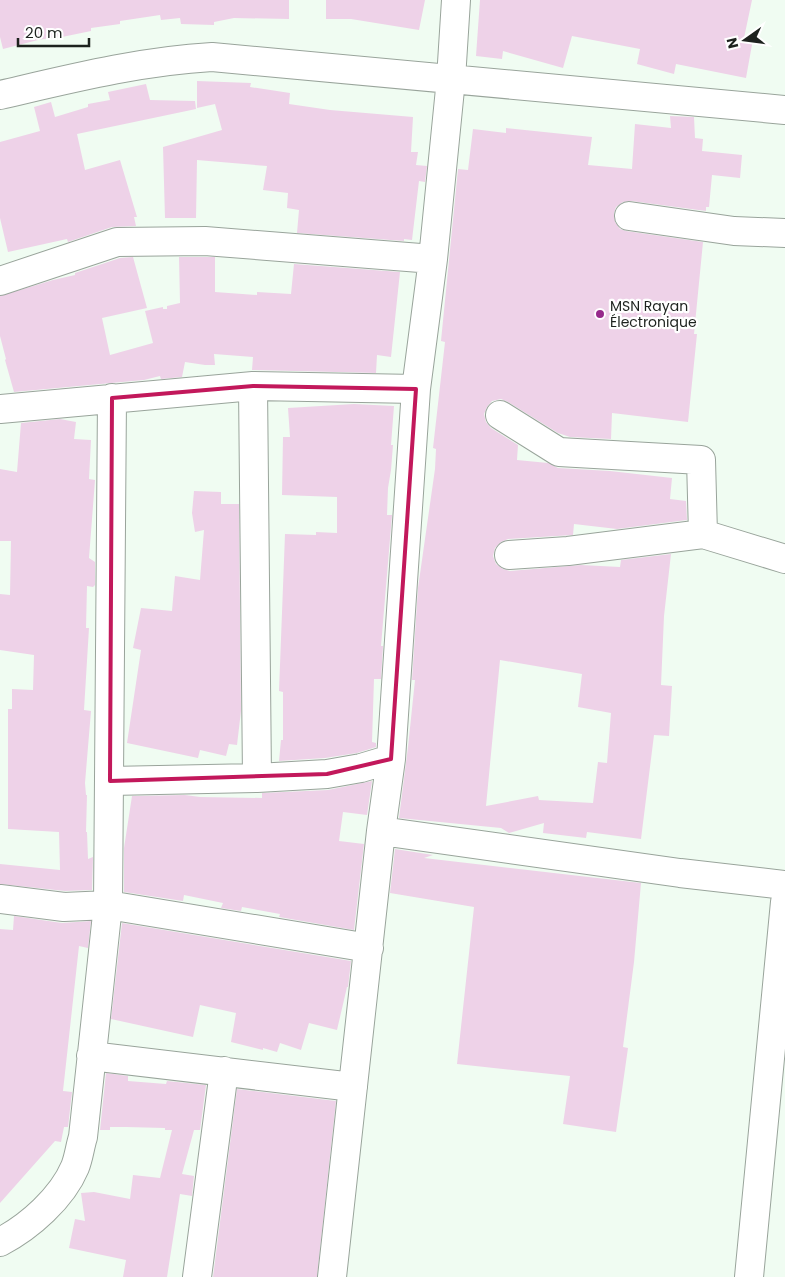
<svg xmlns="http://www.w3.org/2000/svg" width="785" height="1277" font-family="Poppins,sans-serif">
<rect width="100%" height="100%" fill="#f0fcf2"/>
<path fill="#eed2e8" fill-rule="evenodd" d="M0,0H289V19L234,18L214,22V25L181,24L180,18L161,20L160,15L120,21V24L91,28V31L62,37V36L38,40L3,49L0,37Z
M326,0H425L419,30L351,19H326Z
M480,0H752L744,38L753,39L746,78L676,64L674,74L637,64L640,49L572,36L563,68L503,51L502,59L476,56Z
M197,81L251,83L250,87L290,93L289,104L330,110L413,117L411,152H418L416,165L427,166L425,182L419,181L412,240L404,239V241L297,233L299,210L287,208L288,193L263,190L267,166L197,160L196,218H165L163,147L222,130L215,104L197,108Z
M146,84L150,100L195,101L196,109L77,134L85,170L120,160L137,217H134L136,226L112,227L68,242L67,239L8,252L0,218V142L40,131L34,107L51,102L55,117L88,107V104L110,100L108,92Z
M670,116L694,117L695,138L703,139L702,151L742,155L740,178L712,175L709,207H706V211L631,201L623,202L616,207L614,213L615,222L620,229L626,231L703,242L694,334H697L688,422L612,413L611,439L570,437L558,433L508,402L501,399L492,401L487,407L484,414L486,422L491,428L518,445L517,460L548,463L558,468L610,471L672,478L670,499L686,501L687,520L617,529L574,524L573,535L508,539L501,542L495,548L493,556L496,564L503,569L510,571L581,565L620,567L621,560L671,554L664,616L661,685L672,686L669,736L654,735L641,839L587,832L586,838L543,833L544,823L509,833L501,828L399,818L408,747L415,680H412L418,588L435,469L436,449L433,448L445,342L441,341L458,169L468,170L473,129L506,133V128L592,137L588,165L632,169L635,124L671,128ZM500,660L582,674L578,707L611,713L607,763L598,762L593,803L539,800L538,796L486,806Z
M133,257L147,308L102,318L110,355L153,343L145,311L163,307V309H167V306L180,303L179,257H215V292L257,295V292L291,294L294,264L400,272L391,357L377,355L376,373L252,370L253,357L214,354L215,365H205L185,362L182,377L161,379L160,376L144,380L14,392L5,360L6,359L0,336V296L53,280L75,275V273L120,258Z
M354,404L394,406L391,445H393L391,470L388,488L387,515H392L381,646H383L381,679H374L372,742L376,743V747L357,753L325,758L279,761L281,740H283V692L279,691L285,534L316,535V532L337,533V497L282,495L283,437H290L288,408Z
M60,419L76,422L74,439L91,440L89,479L95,480L89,558L95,562V585L93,587L87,586L86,628H89L84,710L91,711L85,783L86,795H87L86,832H87L88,859L93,857L92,890L65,891L0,884V864L60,870L59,832L8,829V709H12V689L33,690L34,655L0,650V594L10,595L11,541H0V469L17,472L21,423Z
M194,491L221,492V504H239L241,711L237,745L229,744L226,756L200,750L198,758L127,743L141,650L133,648L141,608L172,611L175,576L200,580L204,530L195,532L192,513Z
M372,781L367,815L343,812L339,841L364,844L354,930L279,917L280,914L242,907L241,911L221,908L223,903L184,895L183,901L124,892V848L132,796L185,795L200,797L262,798V793L328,790Z
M395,849L433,855L424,858L641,883L634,962L623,1047L628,1048L616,1132L563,1124L570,1076L457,1064L474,907L390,893Z
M14,916L62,923L91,921L88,948L79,946L63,1091L72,1092L68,1127H64L61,1142L55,1141L0,1203V929L13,930Z
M122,923L351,961L348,987H347L337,1030L309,1023L301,1050L280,1043L277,1052L263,1048V1050L231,1042L236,1013L200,1005L193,1037L111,1019Z
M106,1073L128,1076V1081L166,1084L167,1081L206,1085L200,1130H194L182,1174L194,1176L192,1196L180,1194L167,1277H123L126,1260L69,1248L75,1219L85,1221L81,1193L94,1192L130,1199L133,1175L160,1178L172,1130H165V1128L126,1127H110V1130H100Z
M237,1089L336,1101L317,1277H213Z"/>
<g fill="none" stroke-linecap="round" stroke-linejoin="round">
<defs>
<path id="minor" d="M0,95C69,79 140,61 212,57L785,110
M629,216L734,231L785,233
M0,281L117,242L205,241L433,259
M253,386L257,778
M0,409L253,386L416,389
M500,415L559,452L701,460L703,534L785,559
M509,555L568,551L703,534
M110,781L257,778L327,774L361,768L391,759
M381,831L680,873L785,885
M0,899L64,907L108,905L369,948
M91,1056L353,1087
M0,1242C29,1227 62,1198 75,1167C79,1157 80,1146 83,1137L108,905L112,398
M197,1277L224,1071
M332,1277L381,831L391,759L416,389L433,259L451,79L456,0"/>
<path id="major" d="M749,1277L785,902"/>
</defs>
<use href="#minor" stroke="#99a49b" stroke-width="30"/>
<use href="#major" stroke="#99a49b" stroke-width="30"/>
<use href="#minor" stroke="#fff" stroke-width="28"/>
<use href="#major" stroke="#fff" stroke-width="28"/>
</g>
<path fill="none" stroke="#c2185b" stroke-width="4" stroke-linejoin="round" d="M253,386L416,389L391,759L327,774L110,781L112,398Z"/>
<circle fill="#972a8b" stroke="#fff" stroke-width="2" cx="600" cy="314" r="5"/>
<g text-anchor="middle" stroke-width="4.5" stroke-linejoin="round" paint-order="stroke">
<g font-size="14" fill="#1d221e" stroke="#fff" text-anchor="start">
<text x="610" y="311">MSN Rayan<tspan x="610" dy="16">Électronique</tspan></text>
</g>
</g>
<g transform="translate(745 40) rotate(256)" stroke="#ffffff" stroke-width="4" paint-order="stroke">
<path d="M0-4L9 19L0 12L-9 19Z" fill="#1d221e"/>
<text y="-8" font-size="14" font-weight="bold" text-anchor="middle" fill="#1d221e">N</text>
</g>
<path d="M18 38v8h71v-8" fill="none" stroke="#1d221e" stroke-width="2.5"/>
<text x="25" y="38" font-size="15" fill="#1d221e" stroke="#ffffff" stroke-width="4" paint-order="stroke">20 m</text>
</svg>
